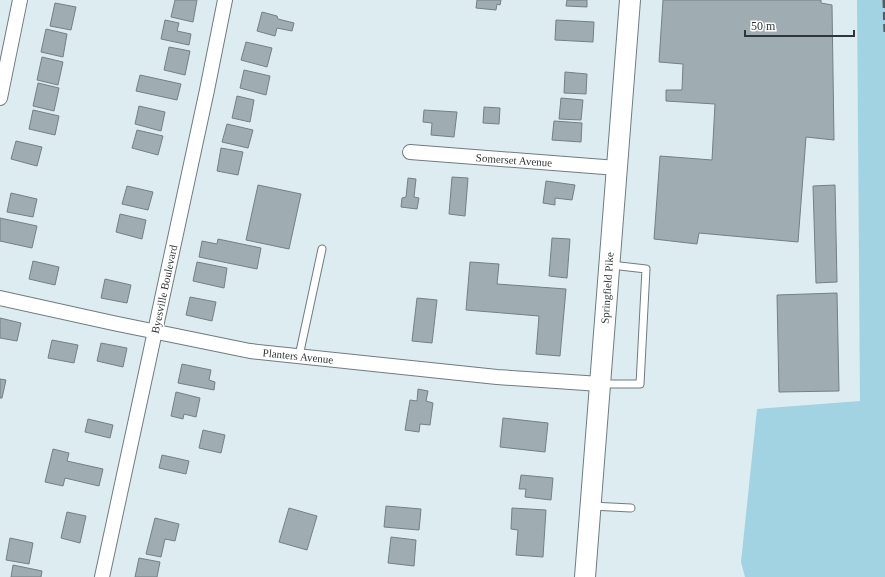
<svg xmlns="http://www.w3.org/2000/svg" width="885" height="577" font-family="'Times New Roman',serif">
<rect width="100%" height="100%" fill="#ddecf0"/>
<path fill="#a2d3e3" d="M857,0H885V577H745L741,562L757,409L860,401Z"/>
<path fill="#9facb1" stroke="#738084" d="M175,0H197L193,22L171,17Z
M477,0H501L500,5L497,4L496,10L476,8Z
M567,0H587V7L566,6Z
M663,0H821V3L832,5L834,140L806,137L798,242L699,233L697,244L654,239L660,156L712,160L715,104L666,101V90H682L683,64L659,62Z
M55,3L76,7L71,30L50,26Z
M262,12L277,16L278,19L294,23L292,31L277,28L275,36L257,31Z
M165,20L179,23L177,31L191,34L189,45L161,39Z
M556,20L594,22L593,42L555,40Z
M46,29L67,34L63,57L41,52Z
M246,42L272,48L267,67L241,60Z
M169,47L190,51L185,75L164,70Z
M42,57L63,62L58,85L37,80Z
M244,70L270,76L266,95L240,88Z
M565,72L587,74L586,94L564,93Z
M140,75L181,84L177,100L136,91Z
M38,83L59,88L54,111L33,106Z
M237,96L254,100L250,122L232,118Z
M561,98L583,100L581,120L559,119Z
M139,106L165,112L161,131L135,124Z
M484,107L500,108L499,124L483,123Z
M33,110L59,116L55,135L29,129Z
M424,110L457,112L454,137L431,135L432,123L423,122Z
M554,121L582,123L581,142L552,140Z
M227,124L253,130L248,148L222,142Z
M137,130L163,136L158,155L132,148Z
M16,141L42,147L37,166L11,159Z
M221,148L243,152L238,175L217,171Z
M452,177L468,178L465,216L449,214Z
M408,178L416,179L414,197L419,198L417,209L401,207L402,198L406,197Z
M546,181L575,185L572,200L555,198V205L543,203Z
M258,185L301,194L289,249L246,240Z
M835,185L837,282L816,283L813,186Z
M127,186L153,192L148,210L122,204Z
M11,193L37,199L33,217L7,212Z
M120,214L146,220L142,239L116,232Z
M0,218L37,226L32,248L0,241Z
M552,238L570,239L567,278L549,276Z
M218,239L261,248L257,269L199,257L202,241L217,244Z
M33,261L59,267L55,285L29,279Z
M197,262L227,268L224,288L193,281Z
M470,262L499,264L497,284L566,289L560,356L536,354L539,316L466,310Z
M105,279L131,285L127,303L101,298Z
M837,293L839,391L779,392L777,295Z
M190,297L216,302L212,321L186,315Z
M417,298L437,300L432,343L412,341Z
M0,318L21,323L17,341L0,338Z
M52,340L78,345L74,363L48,358Z
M101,343L127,348L123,367L97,361Z
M182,364L211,370L209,380L215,382L214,390L178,383Z
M0,379L6,380L2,398H0Z
M418,389L428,391L426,401L433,403L430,425L420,424L419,432L405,430L410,400L417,401Z
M176,392L200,398L196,417L184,414L183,419L171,416Z
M503,418L548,423L545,452L500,447Z
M88,419L113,425L110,438L85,432Z
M203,430L225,435L221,453L199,448Z
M53,449L69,453L67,461L103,469L99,486L65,478L63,486L45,482Z
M162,455L189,461L186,474L159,468Z
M521,475L553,478L551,500L525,497L526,489H519Z
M386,506L421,509L419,530L384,527Z
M289,508L317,516L307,550L279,542Z
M512,508L546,510L543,557L516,555L518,530L511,529Z
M67,512L86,516L80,543L61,538Z
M155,518L179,524L175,541L165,539L161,557L146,554Z
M391,537L416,540L414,566L388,563Z
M10,538L33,543L29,564L6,560Z
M139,558L160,562L157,577H135Z
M13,565L42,571L41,577H11Z"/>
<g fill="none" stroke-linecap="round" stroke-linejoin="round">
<defs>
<path id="lane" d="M299,356L322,249
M601,384H640L646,269L611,265
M591,506L631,508"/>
<path id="street" d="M0,98L20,0
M410,152L617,168
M0,298L113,323L250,351L497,377L600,384
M102,577L207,90L225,0"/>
<path id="secondary" d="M585,577L630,0"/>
</defs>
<use href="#lane" stroke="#6f7c80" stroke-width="9"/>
<use href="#street" stroke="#6f7c80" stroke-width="16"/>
<use href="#secondary" stroke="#6f7c80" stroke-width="22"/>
<use href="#lane" stroke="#fff" stroke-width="7"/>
<use href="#street" stroke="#fff" stroke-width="14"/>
<use href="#secondary" stroke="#fff" stroke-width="20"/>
<path stroke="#535b5d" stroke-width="3" stroke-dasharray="8 4" stroke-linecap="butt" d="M884,0L885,34"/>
</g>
<g text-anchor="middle" stroke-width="3.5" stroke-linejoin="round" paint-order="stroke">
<g font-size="11" fill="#303638" stroke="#fff">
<text transform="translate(514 160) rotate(4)" y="4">Somerset Avenue</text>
<text transform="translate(607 288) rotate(-86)" y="4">Springfield Pike</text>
<text transform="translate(164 289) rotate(-78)" y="4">Byesville Boulevard</text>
<text transform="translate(298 356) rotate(6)" y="4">Planters Avenue</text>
</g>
</g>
<path d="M745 30v6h109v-6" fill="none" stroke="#303638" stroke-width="2"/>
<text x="751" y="30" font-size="12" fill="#303638" stroke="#ffffff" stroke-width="3" paint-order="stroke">50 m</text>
</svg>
